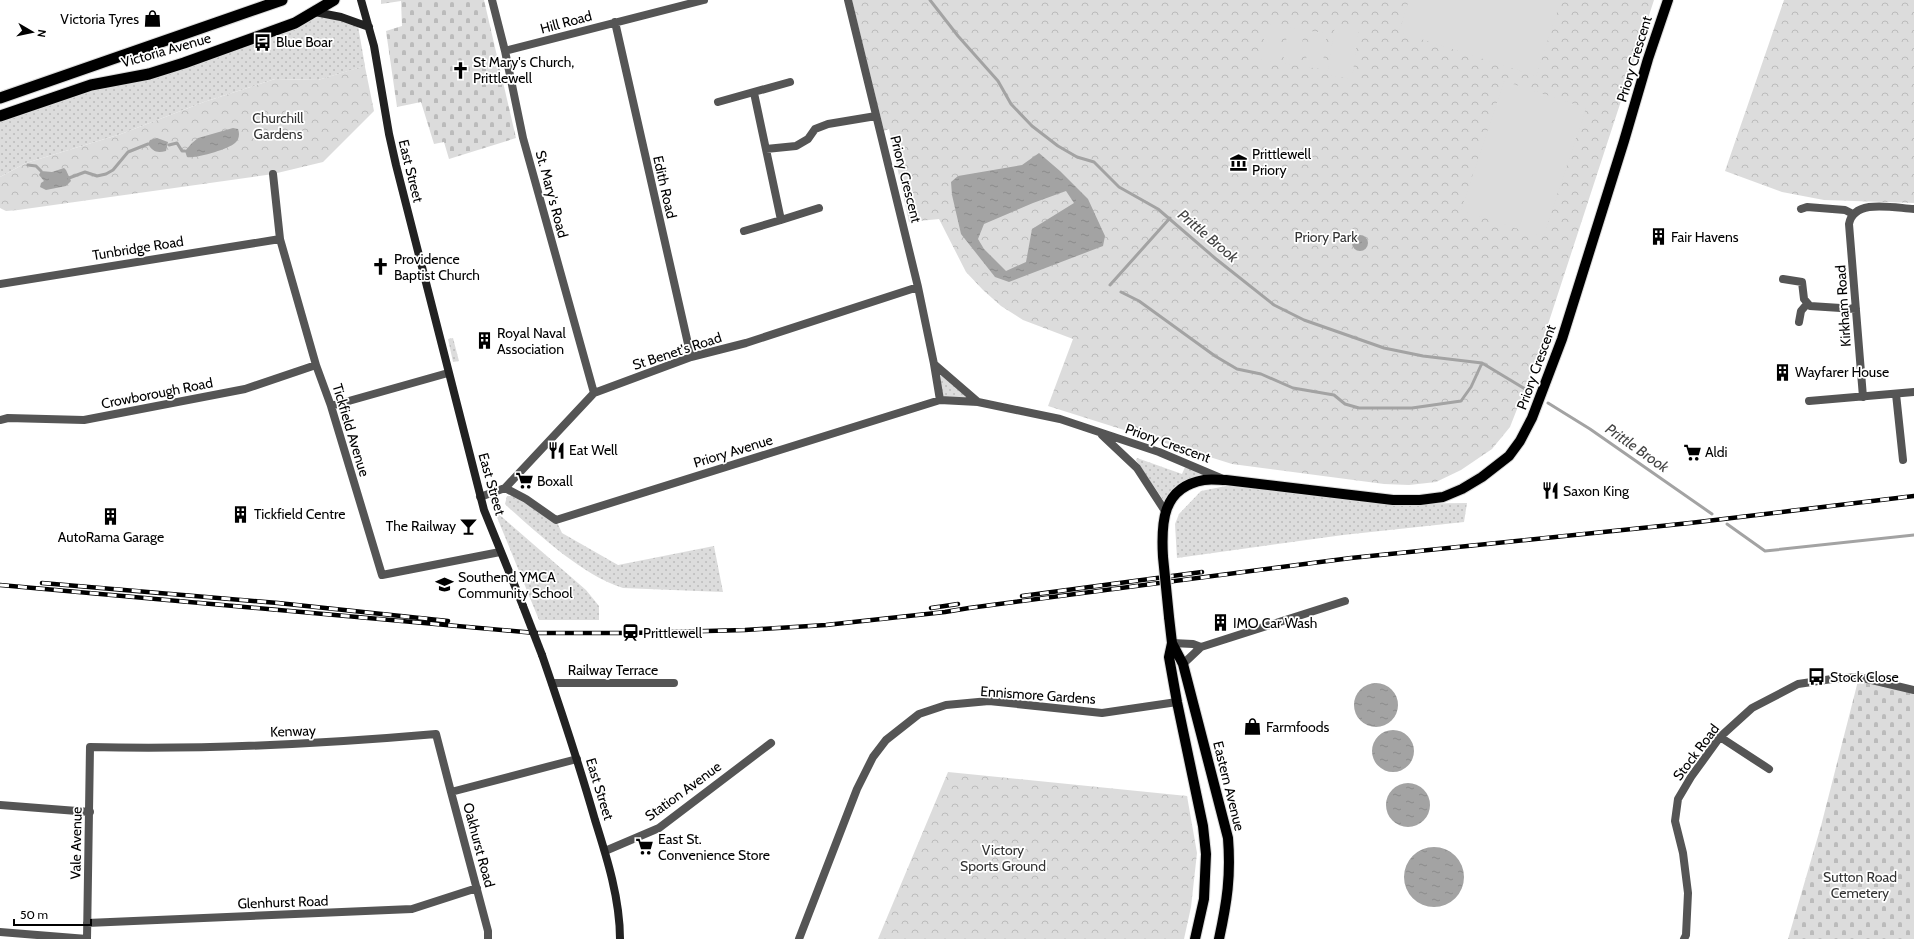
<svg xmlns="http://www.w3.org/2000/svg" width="1914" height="939" font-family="Cabin,sans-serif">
<defs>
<pattern id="grass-dots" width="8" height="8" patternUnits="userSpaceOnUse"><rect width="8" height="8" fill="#dcdcdc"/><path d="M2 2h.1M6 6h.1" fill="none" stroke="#bbb" stroke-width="1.8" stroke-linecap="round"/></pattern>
<pattern id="cemetery-stones" width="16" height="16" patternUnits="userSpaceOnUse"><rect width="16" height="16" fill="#dcdcdc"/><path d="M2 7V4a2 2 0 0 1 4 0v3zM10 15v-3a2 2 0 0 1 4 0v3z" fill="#bbb"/></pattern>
<pattern id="park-crowns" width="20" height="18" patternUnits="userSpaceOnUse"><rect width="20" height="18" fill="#dcdcdc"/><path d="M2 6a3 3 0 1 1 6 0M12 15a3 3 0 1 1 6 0" fill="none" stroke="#bbb"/></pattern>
<pattern id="water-ripples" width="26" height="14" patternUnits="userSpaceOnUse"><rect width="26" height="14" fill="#a3a3a3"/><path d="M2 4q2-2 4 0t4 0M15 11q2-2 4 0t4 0" fill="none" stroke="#8b8b8b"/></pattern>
</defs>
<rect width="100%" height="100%" fill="#fff"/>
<path fill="url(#grass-dots)" d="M315,12L358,26L365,66L318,80L275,79L204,102L121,134L26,163L0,177V117L295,23Z
M453,338L459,361L453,362L448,339Z
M934,364L978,402L940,400Z
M1137,458L1182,474L1185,467L1207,473L1182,483L1171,491L1164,501L1136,460Z
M1226,486L1312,494L1393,504L1467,503L1464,522L1343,535L1177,558L1175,524L1179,514L1201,491Z
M507,496H512L556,520L562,533L618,565L714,546L723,592L623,588C582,575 541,536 509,508L505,504Z
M494,510L586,590L599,606V620H539Z"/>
<path fill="url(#cemetery-stones)" d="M381,0H484L516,138L449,159L444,142L434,144L421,102L397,107L386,31L402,26L401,1L381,4Z
M1859,677L1914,690V939H1788L1821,826Z"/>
<path fill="url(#park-crowns)" d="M852,0H1654L1537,358L1510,427L1492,449L1461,470L1436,482L1409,485L1384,484L1232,464L1048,406L1073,339L1023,320L1001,306L983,290L966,272L939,219L909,222L889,129L884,131Z
M1784,0H1914V203L1824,200L1782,192L1725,171Z
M364,62L374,111L323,162L273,174L18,210L6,211L0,208V177L26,163L121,134L204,102L275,79L318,80L364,66Z
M948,772L1187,796L1197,853L1191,907L1184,939H878Z"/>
<path fill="#dcdcdc" d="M1409,0H1561L1536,76L1399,32Z
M1266,24L1283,26L1278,62L1261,60Z
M1335,25L1359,28L1352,79L1327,75Z
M1288,27L1304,30L1299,66L1283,63Z
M1310,31L1327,33L1322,69L1305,67Z
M1504,81L1586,108L1543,237L1461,210Z"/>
<path fill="url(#water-ripples)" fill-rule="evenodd" d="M233,128L238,129C240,134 239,140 235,143C229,149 195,159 187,157L185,151L192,143L198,138Z
M157,138L168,142L166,151C157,153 153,152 148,144L150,140Z
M1039,153L1060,171L1088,199L1105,236L1103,246L1009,282L995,277L961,234L952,195L951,182L958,176L1022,165ZM1066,191L1074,203L1032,229L1026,262L1006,271L984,249L978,239L984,224L1033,203Z
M64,168L66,170L71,181L66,186L46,190L40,187L41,183L44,181L39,175L41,171L52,172Z
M1352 243a8 8 0 1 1 16 0a8 8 0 1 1-16 0Z
M1354 705a22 22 0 1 1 44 0a22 22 0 1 1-44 0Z
M1372 751a21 21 0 1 1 42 0a21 21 0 1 1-42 0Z
M1386 805a22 22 0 1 1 44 0a22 22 0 1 1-44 0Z
M1404 877a30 30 0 1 1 60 0a30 30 0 1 1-60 0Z"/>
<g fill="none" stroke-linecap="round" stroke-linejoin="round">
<path stroke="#a3a3a3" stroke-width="3" d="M930,0L958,36L998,81L1011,104L1032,126L1058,146L1077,157L1094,162L1119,187L1158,209L1216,259L1274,305L1304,320L1384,348L1423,356L1482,363L1532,393
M169,145L177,143L182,151H185
M28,165L36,166L41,171
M69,178L85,172L97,176L106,174L113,170L128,152L148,144
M1110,285L1170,218
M1121,292L1139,301L1215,356L1237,369L1261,374L1293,388L1334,395L1345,404L1359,408H1412L1461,401L1471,387L1482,363
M1548,403L1590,429L1712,514
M1727,524L1765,551L1914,535"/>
<defs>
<path id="primary" d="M1163,557C1161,523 1162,487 1204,480C1211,479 1219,480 1226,480L1393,500H1420L1443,497L1462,489L1482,477L1509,456L1520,441L1532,418L1562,339L1624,141L1648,59L1668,0
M1169,617L1172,643L1169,657L1177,702L1203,826L1206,854L1204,899L1195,939
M1172,643L1183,664L1228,838C1231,876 1227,902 1219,939"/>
<path id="trunk" d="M0,98L282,0
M0,116L91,85L149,74L184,63L295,23L334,0"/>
</defs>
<use href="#primary" stroke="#dbdbdb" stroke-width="12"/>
<use href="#trunk" stroke="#dbdbdb" stroke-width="13"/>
<path stroke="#555" stroke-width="8" d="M492,0L505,51L523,138L594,393
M848,0L918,287L934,364L978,402L1060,419L1159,452L1223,479
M615,22L691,357
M505,51L704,0
M754,93L781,220L819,208
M718,102L790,82
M766,149L796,146L808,139L815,129L828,124L876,116
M273,174L280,239L316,365L331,406L382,575L500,552
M1801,209L1807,207L1845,210L1853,214
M744,231L781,220
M1783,279L1802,282L1804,299L1810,306L1856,309
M0,284L280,239
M1799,322L1801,311L1807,304
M934,364L940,400
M1896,394L1903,460
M1863,397L1849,224C1854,198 1894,208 1914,209
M1809,401L1914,392
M331,406L448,373
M0,420L8,418L84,420L245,389L316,365
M1102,435L1137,468L1165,511
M505,488L526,499L556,520L940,400L978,402
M480,497L505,488L594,393L691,357L746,343L918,287
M1172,643L1193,644L1201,647
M1183,664L1201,647L1345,601
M552,683H674
M1720,737L1769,769
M0,805L90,812
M605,851L659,828L771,743
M87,923L412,909L477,888
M0,932L87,939
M87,939L90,747C206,750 321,744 436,734L451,792
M488,939V931L451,792L577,759
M799,939L857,789L873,757L886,740L919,714L946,705L989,701L1102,713L1177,702
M1684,939L1686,935L1688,893L1683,853L1675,821L1678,799L1691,777L1720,737L1752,708L1798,684L1832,679L1859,677L1914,690"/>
<path stroke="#222" stroke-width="8" d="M361,0L374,46L389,134L396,165L484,510L523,606
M315,12L341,17L369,27
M542,655C561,710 579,764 595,820C607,858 620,899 620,939"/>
<use href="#primary" stroke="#000" stroke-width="10"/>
<use href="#trunk" stroke="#000" stroke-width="11"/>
<defs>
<path id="rail" d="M42,583L278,603L448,621
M0,585L535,633H630L745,630L826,625L945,612L969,608L1351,558L1690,523L1914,496
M1022,596L1202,572
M931,608L958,604"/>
</defs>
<use href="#rail" stroke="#000" stroke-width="4.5"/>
<use href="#rail" stroke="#fff" stroke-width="3" stroke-dasharray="9" stroke-linecap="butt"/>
<defs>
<path id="primary-bridge" d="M1163,557L1169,617"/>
</defs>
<use href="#primary-bridge" stroke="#dbdbdb" stroke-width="12" stroke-linecap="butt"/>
<path stroke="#222" stroke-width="8" d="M523,606L542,655"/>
<use href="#primary-bridge" stroke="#000" stroke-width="10"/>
</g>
<defs>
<symbol id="shop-bare" viewBox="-9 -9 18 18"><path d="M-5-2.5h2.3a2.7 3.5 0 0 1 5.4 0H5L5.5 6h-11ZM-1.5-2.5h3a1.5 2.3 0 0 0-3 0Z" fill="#000" stroke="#fff" stroke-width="2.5" paint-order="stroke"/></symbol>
<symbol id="bus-bare" viewBox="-9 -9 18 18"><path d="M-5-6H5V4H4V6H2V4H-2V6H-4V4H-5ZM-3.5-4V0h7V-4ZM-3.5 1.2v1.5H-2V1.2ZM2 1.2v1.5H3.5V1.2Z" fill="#000" stroke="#fff" stroke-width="2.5" paint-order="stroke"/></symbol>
<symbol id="church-bare" viewBox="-9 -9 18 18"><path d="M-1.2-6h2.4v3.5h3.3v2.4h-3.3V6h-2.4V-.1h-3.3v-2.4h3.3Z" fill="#000" stroke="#fff" stroke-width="2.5" paint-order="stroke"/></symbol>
<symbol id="museum-bare" viewBox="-9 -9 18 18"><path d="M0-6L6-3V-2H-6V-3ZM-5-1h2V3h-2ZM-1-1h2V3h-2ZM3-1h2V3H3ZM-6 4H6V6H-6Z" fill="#000" stroke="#fff" stroke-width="2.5" paint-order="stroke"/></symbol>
<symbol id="building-bare" viewBox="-9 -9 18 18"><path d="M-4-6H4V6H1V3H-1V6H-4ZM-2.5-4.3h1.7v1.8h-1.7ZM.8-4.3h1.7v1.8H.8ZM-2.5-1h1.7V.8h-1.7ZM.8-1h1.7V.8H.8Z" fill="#000" stroke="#fff" stroke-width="2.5" paint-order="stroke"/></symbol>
<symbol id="restaurant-bare" viewBox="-9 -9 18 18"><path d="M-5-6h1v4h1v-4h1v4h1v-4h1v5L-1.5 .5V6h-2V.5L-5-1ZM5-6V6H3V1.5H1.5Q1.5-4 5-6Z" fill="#000" stroke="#fff" stroke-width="2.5" paint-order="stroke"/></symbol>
<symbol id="supermarket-bare" viewBox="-9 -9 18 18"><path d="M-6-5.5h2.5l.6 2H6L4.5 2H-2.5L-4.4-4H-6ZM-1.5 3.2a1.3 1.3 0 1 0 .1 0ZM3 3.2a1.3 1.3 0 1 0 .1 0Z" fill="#000" stroke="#fff" stroke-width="2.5" paint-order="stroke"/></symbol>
<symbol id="bar-bare" viewBox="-9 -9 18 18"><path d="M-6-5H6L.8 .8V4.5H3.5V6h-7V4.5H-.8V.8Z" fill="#000" stroke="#fff" stroke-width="2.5" paint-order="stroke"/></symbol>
<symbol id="school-bare" viewBox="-9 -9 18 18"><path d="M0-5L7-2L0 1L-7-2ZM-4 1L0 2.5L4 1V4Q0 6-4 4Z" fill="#000" stroke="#fff" stroke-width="2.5" paint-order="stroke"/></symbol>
<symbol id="station-bare" viewBox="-9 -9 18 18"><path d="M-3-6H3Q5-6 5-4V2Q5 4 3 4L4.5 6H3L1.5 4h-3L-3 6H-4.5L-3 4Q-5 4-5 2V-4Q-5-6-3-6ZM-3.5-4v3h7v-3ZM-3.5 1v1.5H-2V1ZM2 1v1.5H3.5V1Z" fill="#000" stroke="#fff" stroke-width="2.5" paint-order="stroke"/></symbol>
</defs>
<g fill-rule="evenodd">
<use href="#shop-bare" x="140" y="6" width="25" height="25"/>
<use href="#bus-bare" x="250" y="30" width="25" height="25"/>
<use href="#church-bare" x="448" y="58" width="25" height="25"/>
<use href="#museum-bare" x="1226" y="150" width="25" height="25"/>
<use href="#building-bare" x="1646" y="224" width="25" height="25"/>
<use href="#church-bare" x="368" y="254" width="25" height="25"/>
<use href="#building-bare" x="472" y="328" width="25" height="25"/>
<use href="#building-bare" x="1770" y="360" width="25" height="25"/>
<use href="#restaurant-bare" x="544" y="438" width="25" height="25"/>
<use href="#supermarket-bare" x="1680" y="440" width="25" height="25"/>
<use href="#supermarket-bare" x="512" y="468" width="25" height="25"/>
<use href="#restaurant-bare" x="1538" y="478" width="25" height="25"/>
<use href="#building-bare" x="228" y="502" width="25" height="25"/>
<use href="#building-bare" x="98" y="504" width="25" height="25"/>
<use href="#bar-bare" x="456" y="514" width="25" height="25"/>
<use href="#school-bare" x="432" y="572" width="25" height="25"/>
<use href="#building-bare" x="1208" y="610" width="25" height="25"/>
<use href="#station-bare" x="618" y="620" width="25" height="25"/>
<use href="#bus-bare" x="1804" y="664" width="25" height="25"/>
<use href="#shop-bare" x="1240" y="714" width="25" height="25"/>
<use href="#supermarket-bare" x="632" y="834" width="25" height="25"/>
</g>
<g text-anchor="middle" stroke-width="3.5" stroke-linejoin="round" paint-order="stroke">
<g font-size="14" fill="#000" stroke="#fff" text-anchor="start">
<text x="139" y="24" text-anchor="end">Victoria Tyres</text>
<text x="276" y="47">Blue Boar</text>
<text x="473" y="67">St Mary's Church,<tspan x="473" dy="16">Prittlewell</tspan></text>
<text x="1252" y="159">Prittlewell<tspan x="1252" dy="16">Priory</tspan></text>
<text x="1671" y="242">Fair Havens</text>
<text x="394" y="264">Providence<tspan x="394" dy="16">Baptist Church</tspan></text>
<text x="497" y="338">Royal Naval<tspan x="497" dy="16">Association</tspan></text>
<text x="1795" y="377">Wayfarer House</text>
<text x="569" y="455">Eat Well</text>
<text x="1705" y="457">Aldi</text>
<text x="537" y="486">Boxall</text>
<text x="1563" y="496">Saxon King</text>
<text x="254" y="519">Tickfield Centre</text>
<text x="456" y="531" text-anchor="end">The Railway</text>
<text x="111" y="542" text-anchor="middle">AutoRama Garage</text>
<text x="458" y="582">Southend YMCA<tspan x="458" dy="16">Community School</tspan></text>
<text x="1233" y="628">IMO Car Wash</text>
<text x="643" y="638">Prittlewell</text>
<text x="1830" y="682">Stock Close</text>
<text x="1266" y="732">Farmfoods</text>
<text x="658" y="844">East St.<tspan x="658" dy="16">Convenience Store</tspan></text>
</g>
<g font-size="14" fill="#000" stroke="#fff">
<text transform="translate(566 22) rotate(-15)" y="5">Hill Road</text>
<text transform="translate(166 50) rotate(-16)" y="5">Victoria Avenue</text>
<text transform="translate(1634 59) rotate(-73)" y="5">Priory Crescent</text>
<text transform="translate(411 171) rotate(76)" y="5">East Street</text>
<text transform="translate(906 179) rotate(76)" y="5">Priory Crescent</text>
<text transform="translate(665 187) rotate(77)" y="5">Edith Road</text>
<text transform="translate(552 194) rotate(75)" y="5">St. Mary's Road</text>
<text transform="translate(138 248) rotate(-9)" y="5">Tunbridge Road</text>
<text transform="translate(1843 306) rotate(-94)" y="5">Kirkham Road</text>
<text transform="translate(677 351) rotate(-18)" y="5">St Benet's Road</text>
<text transform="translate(1536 367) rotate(-70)" y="5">Priory Crescent</text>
<text transform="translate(157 393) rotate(-11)" y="5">Crowborough Road</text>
<text transform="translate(351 430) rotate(73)" y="5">Tickfield Avenue</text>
<text transform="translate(1168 443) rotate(20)" y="5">Priory Crescent</text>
<text transform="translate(733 451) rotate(-17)" y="5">Priory Avenue</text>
<text transform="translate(492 484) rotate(74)" y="5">East Street</text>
<text x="613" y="675">Railway Terrace</text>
<text transform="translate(1038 695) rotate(4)" y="5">Ennismore Gardens</text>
<text transform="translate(293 731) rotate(-2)" y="5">Kenway</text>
<text transform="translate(1696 752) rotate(-53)" y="5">Stock Road</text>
<text transform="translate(1229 786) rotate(76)" y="5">Eastern Avenue</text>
<text transform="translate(600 789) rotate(73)" y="5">East Street</text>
<text transform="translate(683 791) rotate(-36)" y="5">Station Avenue</text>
<text transform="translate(76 843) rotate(-89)" y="5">Vale Avenue</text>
<text transform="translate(479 845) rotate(75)" y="5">Oakhurst Road</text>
<text transform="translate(283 902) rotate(-2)" y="5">Glenhurst Road</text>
</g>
<g font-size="14" fill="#333" stroke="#fff">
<text x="278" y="123">Churchill<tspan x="278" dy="16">Gardens</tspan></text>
<text x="1326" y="242">Priory Park</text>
<text x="1003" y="855">Victory<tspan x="1003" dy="16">Sports Ground</tspan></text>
<text x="1860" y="882">Sutton Road<tspan x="1860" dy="16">Cemetery</tspan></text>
</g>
<g font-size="15" font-style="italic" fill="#444" stroke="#fff">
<text transform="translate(1208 236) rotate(40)" y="5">Prittle Brook</text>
<text transform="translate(1637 448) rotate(35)" y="5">Prittle Brook</text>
</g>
</g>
<g transform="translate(32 32) rotate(99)" stroke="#ffffff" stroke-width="3" paint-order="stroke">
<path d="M0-3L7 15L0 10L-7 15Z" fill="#000000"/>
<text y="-6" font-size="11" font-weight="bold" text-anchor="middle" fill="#000000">N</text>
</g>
<path d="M14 919v6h77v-6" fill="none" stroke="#000000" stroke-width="2"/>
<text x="20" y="919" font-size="12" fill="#000000" stroke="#ffffff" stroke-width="3" paint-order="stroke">50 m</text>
</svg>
